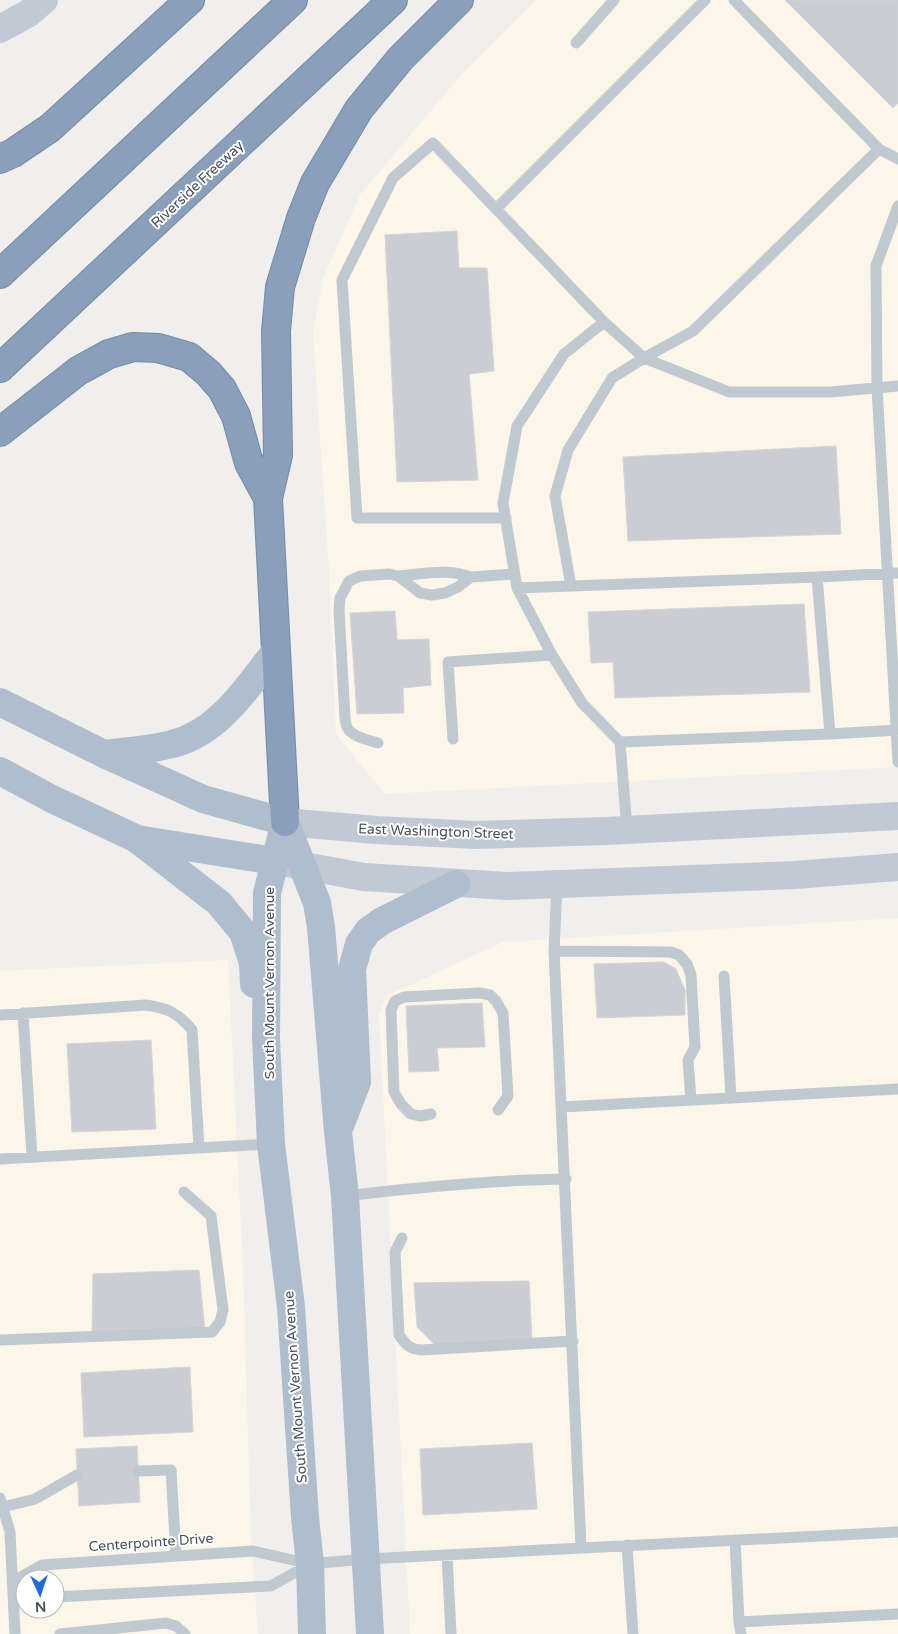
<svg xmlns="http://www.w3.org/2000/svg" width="898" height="1634" font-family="'Varela Round',sans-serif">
<rect width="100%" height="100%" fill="#f1eeee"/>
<path fill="#fbf6e9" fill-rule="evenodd" d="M536,0H898V767L385,794L336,734L329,571L313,334L323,278L360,195L461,75Z
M898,918V1634H410L379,1015L386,996L503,942Z
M228,960L243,1267L251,1538L258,1634H0V971ZM25,1579H55V1609H25Z"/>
<path fill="#cccdd3" stroke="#d3d4da" d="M785,0H898V103L893,108Z
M457,231L459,268H487L494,371L469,374L478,480L397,482L385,235Z
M836,446L841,534L628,541L623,457Z
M804,604L810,692L615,698L613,662L591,663L588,612Z
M395,611L397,640L429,639L431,685L403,688L404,713L357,714L350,613Z
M664,962L676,969L685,990V1015L597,1018L594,964Z
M482,1003L485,1047L437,1048L439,1071L409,1072L406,1006Z
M151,1040L156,1129L72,1132L67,1044Z
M199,1270L205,1331L92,1334L93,1274Z
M529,1281L532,1340L435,1345L417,1327L414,1283Z
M190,1367L193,1432L84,1437L81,1373Z
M532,1443L537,1509L423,1515L420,1449Z
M137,1446L140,1502L79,1506L76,1449Z"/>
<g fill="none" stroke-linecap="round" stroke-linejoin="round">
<defs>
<path id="motorway" d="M0,159L13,153L50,128L190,0
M0,274L293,0
M0,368L393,0
M0,432L78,371L109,354L133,347L158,348L189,357L208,373L222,389L236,416L249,463L268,498
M285,822L268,498L278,455L276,331L280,287L301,218L315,183L359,109L401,58L459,0"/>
</defs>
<use href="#motorway" stroke="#748aa6" stroke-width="30"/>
<path stroke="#c0c8d0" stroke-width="11" d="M734,0L879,149
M576,43L614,0
M898,206L876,266L877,387L898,762
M496,209L705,0
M506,518H357L342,280L393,178L433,143L604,322
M898,573L817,577L830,734L898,730
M398,576C422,574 448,568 471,577
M571,586L555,496L568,450L612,378L644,358L693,331L879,149L898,159
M517,588L817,577
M552,655L517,588L503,503L517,426L564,354L604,322L644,358L729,392H830L898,386
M453,739L448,662L552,655L582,703L620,742L627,830
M620,742L830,734
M378,743C368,740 352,737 347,727C345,724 346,721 345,718L339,610L340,598L349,581L360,576L389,574L398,576L420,593L432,595L445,593L458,587L471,577L514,574
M557,884L554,951L581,1547
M554,951L671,952L679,955L687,964L691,975L695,1047L688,1060L691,1100
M724,976L731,1098
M23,1013L32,1157
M0,1015L146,1005C168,1008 178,1013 192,1030L199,1148
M562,1107L898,1089
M431,1114L420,1116L411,1114L401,1104L394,1092L391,1010L395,1001L404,997L480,993L490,995L496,1001L503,1013L508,1096L498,1110
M0,1159L271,1144
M345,1196C419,1187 492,1180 566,1179
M402,1238L395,1252L399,1335C406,1345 410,1349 421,1350L573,1341
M0,1340L212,1332L220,1322L223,1310L211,1216L184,1192
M138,1471L171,1470L176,1556
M0,1498L10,1532L15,1634
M3,1507L35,1499L77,1475
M735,1540L739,1622
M627,1545L633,1634
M447,1555L451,1634
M12,1582L42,1565L253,1551L310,1564L365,1559L898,1532
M12,1582L25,1591
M55,1597L271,1586L310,1564
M60,1634L166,1623L176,1626L185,1634
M741,1634L739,1622L898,1614"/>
<path stroke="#c0c9d4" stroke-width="28" d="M0,29L29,13L44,0
M285,822L376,830L476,835L606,831L898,816
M282,862L364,877L507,886L795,875L898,867"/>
<path stroke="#b0bdcc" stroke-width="28" d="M0,702L104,754L203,799L285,822
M104,754C127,751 150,750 172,744C219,733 247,687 275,652
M0,771L52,799L137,839L274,861
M285,822L317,903L321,927L338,1132L345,1196L370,1634
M285,822L267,893L266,1039L271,1144L291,1307L305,1517L310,1564L312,1634
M139,841L219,903L243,932L253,963L254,984
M340,1126L357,1082L352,969L359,944L368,931L382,921L456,884"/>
<use href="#motorway" stroke="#899fba" stroke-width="28"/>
</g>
<g text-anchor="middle" stroke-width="4" stroke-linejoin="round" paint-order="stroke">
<g font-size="14" fill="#48515b" stroke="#fff">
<text transform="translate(197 184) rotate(-43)" y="5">Riverside Freeway</text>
<text transform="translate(436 831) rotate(2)" y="5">East Washington Street</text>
<text transform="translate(269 983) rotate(-90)" y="5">South Mount Vernon Avenue</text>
<text transform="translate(295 1387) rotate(-94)" y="5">South Mount Vernon Avenue</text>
<text transform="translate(151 1542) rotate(-4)" y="5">Centerpointe Drive</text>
</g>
</g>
<g transform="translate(40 1594) rotate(177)"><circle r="24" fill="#ffffff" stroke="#b6b9bd"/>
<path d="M0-4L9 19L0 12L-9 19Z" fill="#246bd5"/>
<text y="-8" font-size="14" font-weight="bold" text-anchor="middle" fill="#48515b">N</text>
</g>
</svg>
